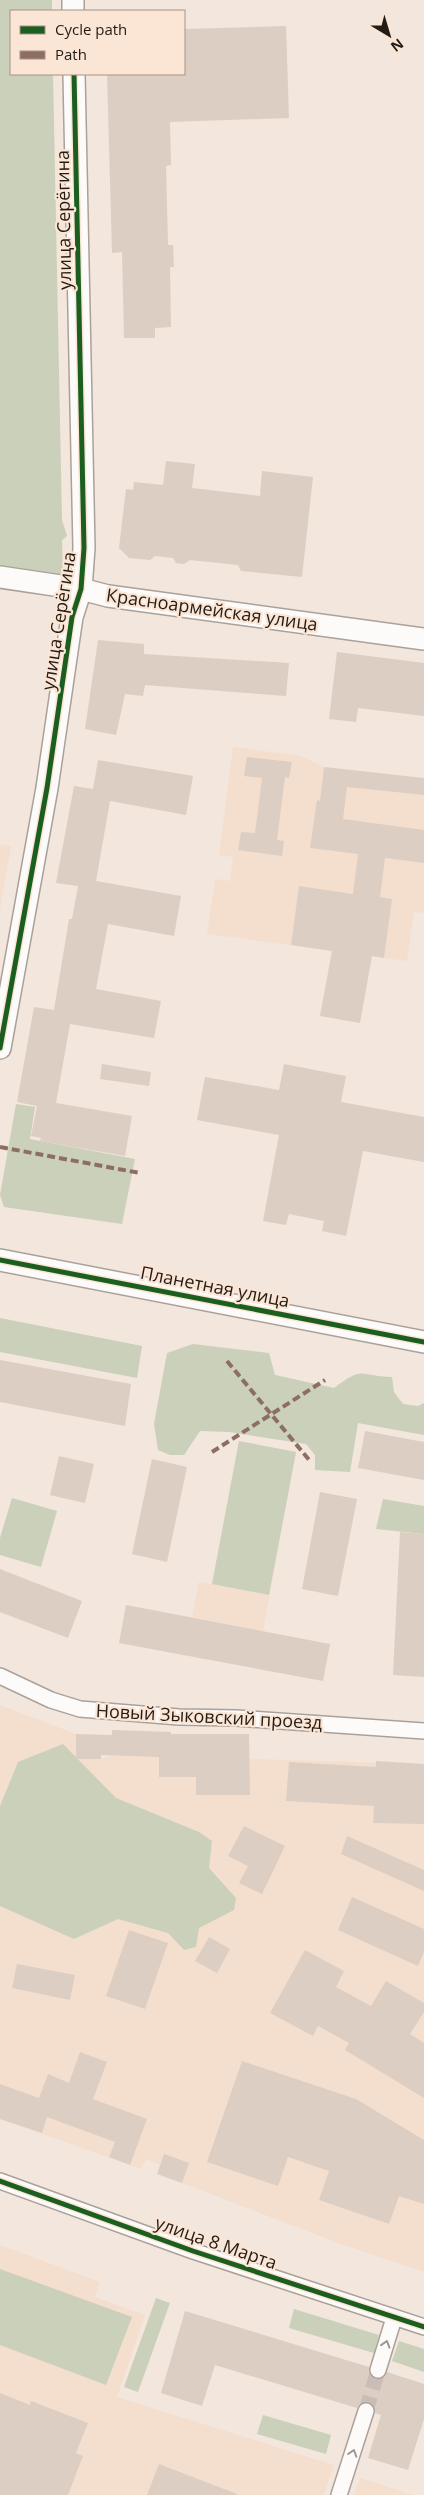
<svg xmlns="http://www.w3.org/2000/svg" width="424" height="2495" font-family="'Open Sans',sans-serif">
<rect width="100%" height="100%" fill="#f2e6dd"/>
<path fill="#f4dfcf" d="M233,747L301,756L324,767L322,784L424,795V913L414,912L407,961L207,934L215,879L230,881L233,857L219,855Z
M0,844L11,846L0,911Z
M239,1441L296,1452L263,1631L192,1617L199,1582L212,1584Z
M0,1705L76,1734V1759H101L111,1755L424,1764V2272L338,2243L182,2183L160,2165L146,2159L141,2169L0,2119Z
M0,2245L100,2282L95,2297L145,2315L117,2397L334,2465L324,2495H0Z
M360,2478L413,2495H354Z"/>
<path fill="#cad0b9" d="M0,0H52V11H11V74H53L62,520L67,536L62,540L63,580L0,570Z
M16,1104L35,1107L30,1139L135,1159L122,1224L4,1207L0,1195Z
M0,1318L142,1346L137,1378L0,1352Z
M193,1344L269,1353L275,1375L334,1388C365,1365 358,1376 392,1377L394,1392L403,1404L418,1406L424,1403V1435L358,1423L350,1472L315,1470V1455L306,1444L229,1432L200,1431L184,1455H170L158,1450L154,1424L167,1353Z
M239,1441L296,1452L269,1595L212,1584Z
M12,1498L57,1511L41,1567L0,1555V1538Z
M383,1499L424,1506V1534L376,1529Z
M63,1744L116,1798L199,1832L212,1841L209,1868L236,1898L234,1910L199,1928L196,1947L184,1950L168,1933L118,1919L74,1939L0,1906V1806L18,1762Z
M0,2269L132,2317L106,2385L0,2345Z
M156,2298L170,2303L138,2392L124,2387Z
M294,2309L379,2335L374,2353L289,2328Z
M399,2341L424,2349V2372L392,2361Z
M263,2415L331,2435L326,2454L257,2434Z"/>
<path fill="#dccec2" d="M286,26L289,118L170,122L171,165L166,166L168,245H173L174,267H170L171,327L155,328V338H124L122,252L112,253L107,74H184V29Z
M166,461L195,464L192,488L260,496L262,471L313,477L302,577L241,571L238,565L190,560L184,564L176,563L173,558L155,556L150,560L129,558L119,548L126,489L133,490L134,482L163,485Z
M98,640L144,644V654L289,663L286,696L145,685L143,696L125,694L116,735L85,729Z
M337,652L424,663V716L358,708L356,722L329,719Z
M247,757L292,762L289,778L285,777L277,840L284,841L282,856L238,850L241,832L255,833L262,778L244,776Z
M98,760L193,776L186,815L110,801L96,881L181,896L174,936L108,924L96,989L161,1001L154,1038L70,1024L56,1103L132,1116L125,1156L40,1141L41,1138L31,1136L37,1106L17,1102L34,1007L54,1010L69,919H72L78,886L56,883L74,786L93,789Z
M324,767L424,778V795L347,787L343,819L424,830V863L385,858L380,897L392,899L384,958L372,956L360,1023L320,1016L332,951L291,945L299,886L353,894L358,854L310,848L317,800L320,801Z
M102,1064L151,1072L149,1086L100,1079Z
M284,1064L346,1076L341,1102L424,1117V1162L363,1151L346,1236L322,1231L324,1221L289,1214L286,1225L263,1221L279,1135L197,1120L205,1077L279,1090Z
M0,1360L131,1384L125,1426L0,1402Z
M365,1431L424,1442V1480L358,1468Z
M59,1456L94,1464L85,1503L50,1495Z
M152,1459L187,1467L167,1562L132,1554Z
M320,1492L357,1499L338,1596L302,1589Z
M400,1532L424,1534V1677L393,1675Z
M0,1569L82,1601L68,1638L0,1612Z
M126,1605L330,1644L323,1681L119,1643Z
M112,1730L171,1732V1734H249L250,1795H196V1777H159V1757L101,1755V1759H76V1734L112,1735Z
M376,1761L424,1764V1824L373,1823L374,1806L286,1801L289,1762L376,1767Z
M244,1826L285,1846L262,1894L239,1883L248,1866L228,1856Z
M347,1836L424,1870V1891L341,1854Z
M352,1897L424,1929V1952L418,1966L338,1930Z
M129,1930L168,1943L145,2009L106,1996Z
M209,1937L230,1949L217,1973L195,1961Z
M305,1950L344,1971L336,1987L371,2006L386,1981L424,2003V2012L410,2034L424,2043V2098L345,2050L349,2043L318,2026L313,2036L270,2013Z
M17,1964L75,1975L70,2000L12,1988Z
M80,2052L107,2062L93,2099L147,2119L130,2165L109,2157L115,2142L47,2117L42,2133L0,2119V2084L39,2098L48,2074L69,2083Z
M242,2061L356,2099L424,2140V2204L399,2196L389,2224L319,2200L329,2171L288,2157L278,2186L207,2162Z
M164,2154L189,2163L182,2183L157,2174Z
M185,2311L369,2367V2373L375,2379H381L387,2372L424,2384V2419L408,2470L368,2458L381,2415L375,2413L373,2405L368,2402L360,2404L357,2408L215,2365L202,2406L161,2393Z
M0,2393L30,2405L31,2401L88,2423L76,2453L83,2456L68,2495H0Z
M159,2464L237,2494L236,2495H147Z"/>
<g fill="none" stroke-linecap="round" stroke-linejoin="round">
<path stroke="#c9bdb5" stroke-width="15" stroke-dasharray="15 8" stroke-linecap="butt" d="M366,2411L378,2370"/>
<defs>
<path id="street" d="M0,1676L51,1700L80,1709L179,1717L236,1718L424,1731
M0,2181L193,2251L424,2327
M378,2370L394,2318
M339,2495L366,2411"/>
<path id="secondary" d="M73,0V11
M0,577L81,589L108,596L424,639
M0,1048L47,788L72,617L81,589L84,548L74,74
M0,1260L424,1342"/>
</defs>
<use href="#street" stroke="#aaa19a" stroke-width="18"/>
<use href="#secondary" stroke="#aaa19a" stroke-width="24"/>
<use href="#street" stroke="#fdfbfa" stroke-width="15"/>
<use href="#secondary" stroke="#fdfbfa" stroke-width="21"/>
<path stroke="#8d6e63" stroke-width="4" stroke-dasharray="8 4" stroke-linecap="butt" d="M0,1147L140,1173
M227,1361L310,1461
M212,1452L325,1380"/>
<defs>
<path id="cycleway" d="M0,1048L47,788L72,617L81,589L84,548L74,74
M0,1260L424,1342
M0,2181L193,2251L424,2327"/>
</defs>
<use href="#cycleway" stroke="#fbe5d4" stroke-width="8"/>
<use href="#cycleway" stroke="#1b5e20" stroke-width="5"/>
</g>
<defs><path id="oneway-chevron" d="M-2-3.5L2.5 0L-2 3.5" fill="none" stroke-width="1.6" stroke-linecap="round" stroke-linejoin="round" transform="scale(1.25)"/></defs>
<g stroke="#9b9693">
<use href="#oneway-chevron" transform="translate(386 2344) rotate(-73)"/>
<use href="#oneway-chevron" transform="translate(353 2453) rotate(-72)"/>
</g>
<g text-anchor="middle" stroke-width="4.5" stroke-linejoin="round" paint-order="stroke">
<g font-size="18" fill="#231b15" stroke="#fbe5d4">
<text transform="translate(64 220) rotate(-91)" y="6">улица Серёгина</text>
<text transform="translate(212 610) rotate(8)" y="6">Красноармейская улица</text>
<text transform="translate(59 621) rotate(-81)" y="6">улица Серёгина</text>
<text transform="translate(215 1287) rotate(11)" y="6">Планетная улица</text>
<text transform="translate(209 1717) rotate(3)" y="6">Новый Зыковский проезд</text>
<text transform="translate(216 2243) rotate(19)" y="6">улица 8 Марта</text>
</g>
</g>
<rect x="10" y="10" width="175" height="65" fill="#fbe5d4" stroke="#a59488"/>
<rect x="20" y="26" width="25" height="8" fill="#1b5e20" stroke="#a59488"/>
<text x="55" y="35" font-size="15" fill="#231b15">Cycle path</text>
<rect x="20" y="51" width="25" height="8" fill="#8d6e63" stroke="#a59488"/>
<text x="55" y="60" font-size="15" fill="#231b15">Path</text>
<g transform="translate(389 35) rotate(142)" stroke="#fbe5d4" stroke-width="4" paint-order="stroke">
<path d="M0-4L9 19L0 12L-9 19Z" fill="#231b15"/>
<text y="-8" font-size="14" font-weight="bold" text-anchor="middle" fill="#231b15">N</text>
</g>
</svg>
